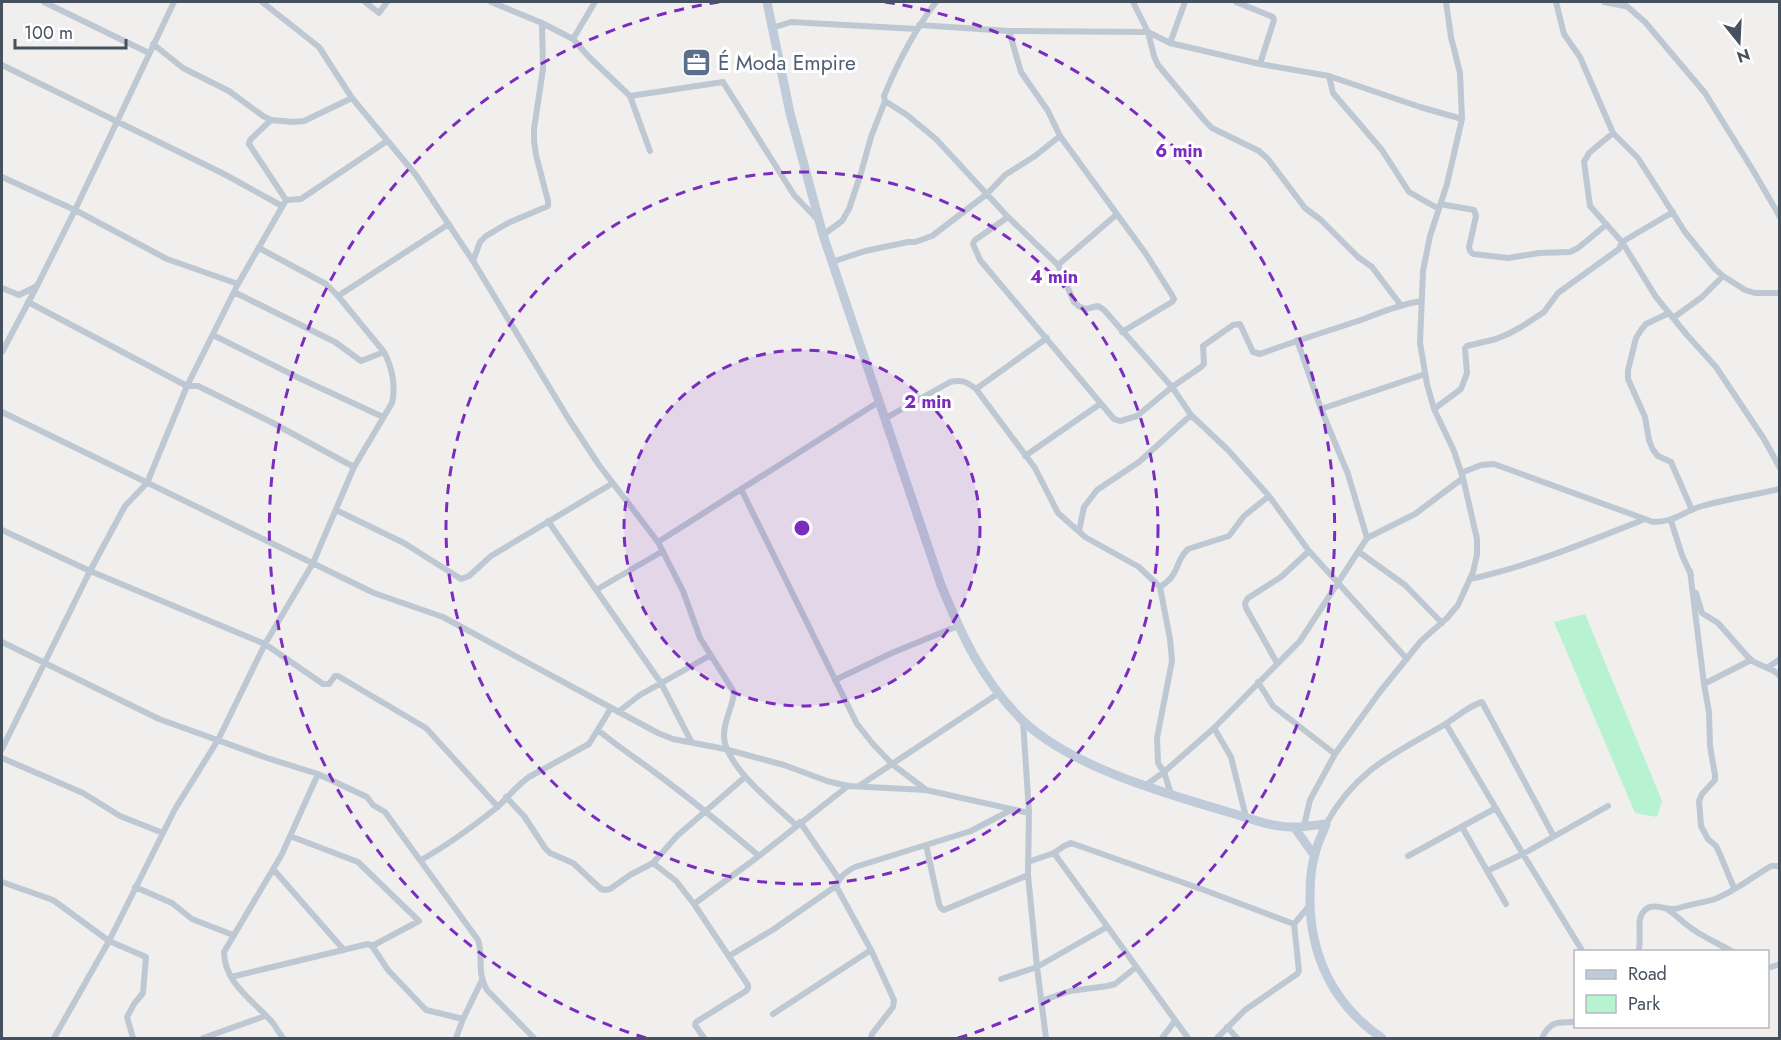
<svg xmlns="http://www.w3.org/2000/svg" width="1781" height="1040" font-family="Jost,sans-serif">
<rect width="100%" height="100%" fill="#f1eeee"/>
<path fill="#b8f3d1" d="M1585,614L1662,801L1657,817L1635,813L1554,622Z"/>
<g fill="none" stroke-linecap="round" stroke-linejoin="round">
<path stroke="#bec8d2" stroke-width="6" d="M44,2L149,53
M262,2L319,47L352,98L416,175L473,261L568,418L599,465L658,542L683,591L700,638L734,692C733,708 723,721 724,737C725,766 776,806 796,825
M365,2L379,13L387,2
M491,2L542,23L573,39L589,57L630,96L650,151
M1133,2L1148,32L1154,56L1158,65L1205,121L1212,128L1259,151L1268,159L1305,208L1321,220L1358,257L1372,267L1400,304
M1236,2L1273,17L1274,20L1260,64
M1556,2L1564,34L1580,57L1613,133L1638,158L1685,232L1715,269L1723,276L1745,290L1755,293H1780
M1604,2L1625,6
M1622,2L1645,22L1705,93L1754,172L1780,217
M919,25L1009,31L1148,32L1170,43L1260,64L1329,76L1420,107L1462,119
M772,28L791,22L917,29
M1009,31L1021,72L1048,111L1060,136L1146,254L1172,295L1174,299L1172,302L1122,332
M573,39L595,2
M1170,43L1185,2
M153,44L183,68L229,91L263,116L271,120L293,122L304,121L352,98
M2,65L224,174L282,206
M1329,76L1333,93L1382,150L1409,192L1439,209
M630,96L723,82L794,195L818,220
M885,101L907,115L936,139L1008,217L1058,265L1074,302L1080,307L1086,309L1098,306L1104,310L1172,387L1191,415L1228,450L1269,496L1309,551L1407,659
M271,120L250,140L249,144L286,200
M1613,133L1589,153L1584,162L1590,206L1622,242L1656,297L1687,335L1716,367L1764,439L1780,468
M2,177L75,210L167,259L238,284
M286,200L301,199L387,141
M1440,204L1474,210L1476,216L1469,247L1470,251L1473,254L1508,258L1539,253L1570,252L1578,248L1606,225
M1008,217L975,240L973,244L980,260L1114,419L1120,421L1137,416L1172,387L1201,367L1204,364L1203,346L1233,325L1240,324L1253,352L1260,354C1292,342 1325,332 1358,321C1380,313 1397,305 1421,301
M823,235L842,221L849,209L861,173L871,137L885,101L884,96C898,62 914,31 936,2
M473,261L480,242L486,236L508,223L548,206V201L536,155L534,141V129L543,69L542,23
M832,262L865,251L908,242H915L932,236L987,194L1005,175L1035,156L1060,136
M1058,265L1116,215
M2,288L19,295L37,286
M234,292L335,342L361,361L384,352
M338,296L449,224
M28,302L187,386H198L271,422L354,467
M1669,313L1646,324L1641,330L1636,338L1628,370V379L1645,417L1649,440L1653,450L1658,456L1671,462L1692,510
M1673,318L1702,297L1723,276
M213,335L299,378L383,417
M1297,340L1321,409L1348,474L1367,538
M2,352L37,286L75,210L174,2
M976,389L1047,338
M1321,409L1425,374
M1434,409L1461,389L1467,373L1465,348L1467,346L1496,339L1508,334L1521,327L1544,312L1558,293L1619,249L1622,242L1673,212
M2,412L374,593L443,617L593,698L658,733L673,739L725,749L784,765L827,781L848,786L926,790L1029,813
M886,418L950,382C962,379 967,382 976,389L1035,468L1058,513L1085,537L1139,567L1160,587L1170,639L1172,661L1157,738L1158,763L1164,772L1171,794
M1025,456L1100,404
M1461,473L1481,465L1494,464L1653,522C1675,522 1682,512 1702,506C1727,499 1754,495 1780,489
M741,489L857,724L873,744L892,764L925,789
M336,510L404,543L461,579L469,576L491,556L613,483
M548,521L661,683L691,741
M1671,521L1682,555L1691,575
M2,530L90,571L265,644L323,684H329L335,676H338L426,728L498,807
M1079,531L1084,507L1097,490L1139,462L1191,415
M658,542L880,401
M1359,552L1405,585L1442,623
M1690,571L1704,684L1709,712L1710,746L1715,775V780L1702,794L1699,801L1701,826L1708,839L1716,846L1719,852L1734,888
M1470,579C1530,566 1587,542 1645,519
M1160,587C1181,574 1174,562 1188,549L1229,536L1244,516L1269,496
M596,590L663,551
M1696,593L1702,613L1718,623L1748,657L1754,662L1774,671L1780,676
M2,642L159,719L267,758L318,774L367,797L373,805L385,812L478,940C484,959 476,971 487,990L534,1038
M1277,663L1246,608L1245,603L1248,598L1281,577L1309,551
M1767,668L1780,659
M835,680L894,652L958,626
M1258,682L1273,706L1335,754
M1704,684L1751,660
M618,712L640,695L711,655
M1023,721L1029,813L1028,875L1037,967L1046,1038
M1446,724L1523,854L1583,952
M1214,728L1231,757L1246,817
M598,730C617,746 637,759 657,774C692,800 726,828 759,856
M2,749L90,571L125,506L147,483L187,386L238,284L286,200
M2,758L83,793L120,816L163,833
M1146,785L1164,772L1214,728L1300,641L1367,538L1415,514L1463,478
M859,786L999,693
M506,797L524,816L545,848L550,853L573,863L601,889L605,890L610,889L630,875L653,863L677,836L745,777
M800,822L839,879
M1326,824C1356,770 1392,755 1442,726C1456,718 1468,706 1482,702L1553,835
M1304,826L1310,800L1335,754L1379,693L1421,641L1447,618L1458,605L1473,572L1477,555V539L1463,478L1454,451L1434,409L1427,384L1420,343L1423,271L1430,236L1447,184L1462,119L1460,73L1451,37L1446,2
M1462,827L1506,904
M290,836L358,862L419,921L372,946
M926,845L939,904L941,908L944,910L1028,875
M1054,853L1188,1038
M1408,856L1496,808
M421,860C448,845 471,828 495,809C507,799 516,786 529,777L589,744L611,708
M1028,862L1054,853L1064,846L1071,843L1204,890L1294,924
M653,863L676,881L694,904L748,985V988L746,991L696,1022L695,1025L704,1038
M273,869L344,950
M1487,871L1523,854L1608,806
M2,882L53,900L109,941L146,957L143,993L134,1004L127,1017L133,1038
M836,886L871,950L894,1000L893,1007L872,1034L871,1038
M135,887L172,903L192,919L233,935
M694,904L759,856L848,786
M1668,910C1675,914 1680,920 1687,925C1700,936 1718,943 1733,952
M1638,952C1643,939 1635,920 1644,911C1654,900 1667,913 1679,908C1690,904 1703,903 1715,899C1734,892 1754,876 1771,866H1780
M729,956L774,929L836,886C840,876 846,872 855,867L971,831L1011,810
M1768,968L1780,964
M231,977L368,944L372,946L388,970L426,1010L463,1019
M1001,979L1037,967L1107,927
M1041,1001L1070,991L1108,986L1115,984L1135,968
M773,1014L871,950
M1227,1027L1237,1038
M54,1038L109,941L175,809L218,740L265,644L313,563L354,467L392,403C396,386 392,367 384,352L338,296L326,284L259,248
M203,1038L265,1016
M283,1038C279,1033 276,1027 272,1022C254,1001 224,983 224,952L282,854L318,774
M456,1038L463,1019L482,980
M1162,1038L1175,1021
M1217,1038L1245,1010L1297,974L1299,971L1294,924L1310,905
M1542,1038C1550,1021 1557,1022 1576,1022"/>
<path stroke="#bfcbd9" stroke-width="9" d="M767,2L790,113L823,235L941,585C962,636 982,680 1022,720C1071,767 1164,793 1228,812C1249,818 1273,828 1295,827C1305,827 1316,825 1326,824C1323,833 1317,844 1315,854C1311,867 1310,882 1310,895C1309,954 1333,1005 1382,1038
M1294,827L1314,855"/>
</g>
<circle cx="802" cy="528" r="178" fill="#7b2cbf" fill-opacity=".12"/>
<g fill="none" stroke="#7b2cbf" stroke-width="3" stroke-dasharray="10 8">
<circle cx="802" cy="528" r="178"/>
<circle cx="802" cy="528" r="356"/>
<path d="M646 1038A533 533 0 0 1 719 2M885 2A533 533 0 0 1 958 1038"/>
</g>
<defs>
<symbol id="office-square" viewBox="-11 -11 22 22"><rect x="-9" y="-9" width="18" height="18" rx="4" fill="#5c6f8a" stroke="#fff"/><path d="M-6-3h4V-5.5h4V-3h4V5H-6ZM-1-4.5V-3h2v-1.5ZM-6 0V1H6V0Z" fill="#fff"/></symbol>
</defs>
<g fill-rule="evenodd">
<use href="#office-square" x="680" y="46" width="33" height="33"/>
</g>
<g text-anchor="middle" stroke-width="6" stroke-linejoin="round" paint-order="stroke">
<g font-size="21" fill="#4e5e75" stroke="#fff" text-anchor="start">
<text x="718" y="70">É Moda Empire</text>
</g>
</g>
<circle cx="802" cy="528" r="9" fill="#7b2cbf" stroke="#fff" stroke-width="3"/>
<g font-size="18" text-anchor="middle" font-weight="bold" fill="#7b2cbf" stroke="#fff" stroke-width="6" stroke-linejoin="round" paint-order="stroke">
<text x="1179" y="157">6 min</text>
<text x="1054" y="283">4 min</text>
<text x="928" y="408">2 min</text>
</g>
<rect width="1781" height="1040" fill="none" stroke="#45515e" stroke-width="6"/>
<rect x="1574" y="950" width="195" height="78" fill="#ffffff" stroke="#b5b9bf" stroke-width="1.5"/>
<rect x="1586" y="970" width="30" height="9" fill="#bfcbd9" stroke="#b5b9bf" stroke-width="1.5"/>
<text x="1628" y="980" font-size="18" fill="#45515e">Road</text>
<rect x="1586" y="995" width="30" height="18" fill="#b8f3d1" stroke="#b5b9bf" stroke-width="1.5"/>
<text x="1628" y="1010" font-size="18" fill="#45515e">Park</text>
<g transform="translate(1739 42) rotate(162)" stroke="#ffffff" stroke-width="4.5" paint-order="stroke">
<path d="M0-4.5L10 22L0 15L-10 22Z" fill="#45515e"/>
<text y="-9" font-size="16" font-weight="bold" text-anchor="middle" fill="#45515e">N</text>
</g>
<path d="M15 39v9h111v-9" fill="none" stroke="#45515e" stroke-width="3"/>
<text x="24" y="39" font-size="18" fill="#45515e" stroke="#ffffff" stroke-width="4.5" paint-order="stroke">100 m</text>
</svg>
